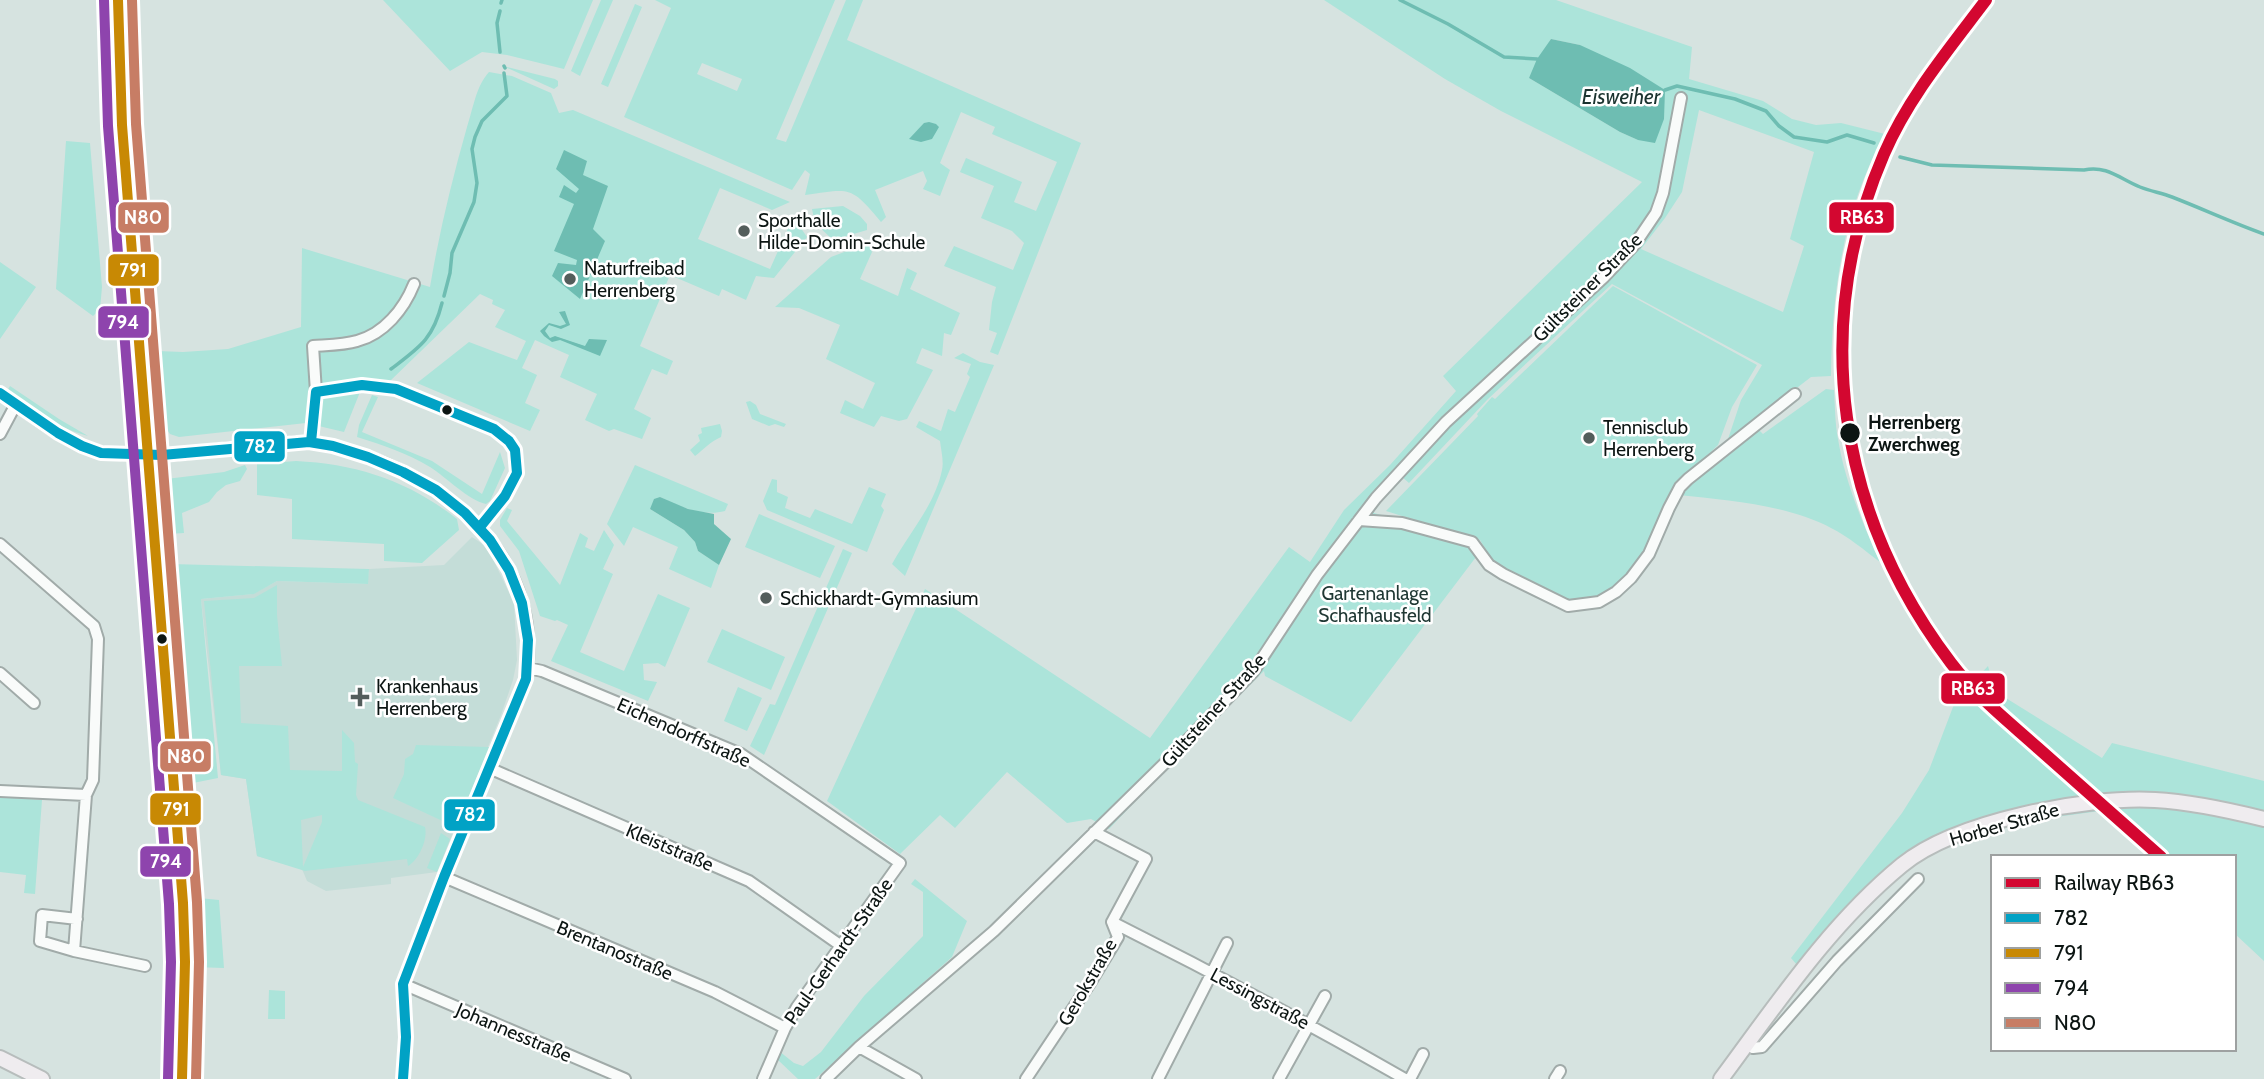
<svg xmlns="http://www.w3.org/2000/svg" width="2264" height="1079" font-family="Cabin,sans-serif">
<rect width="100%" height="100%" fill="#d6e3e0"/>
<path fill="#c4ddd8" d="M472,537L481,543L490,553L514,603L517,660L513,680L501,715L437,872L391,878V884L326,891L307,881L302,869L257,856L246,779L221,775L201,599L253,594L277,581L367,584L369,569L444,565Z"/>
<path fill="#ace4da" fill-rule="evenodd" d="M383,0H593L564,69L507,55L482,52L450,71Z
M601,0H613L580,76L571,71Z
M655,0H835L776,139L786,142L846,0H863L847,40L1081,143L998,355L990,352L997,333L989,330L992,302L996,287L944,266L954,246L1013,270L1024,243L1012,231L981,218L994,186L960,172L966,158L1022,182L1014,202L1036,211L1057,162L992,134L995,127L961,112L940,163L950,170L940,196L923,189L927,181L923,171L875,190L886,217L881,222C850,185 851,189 805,195L810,174L805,170L792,190L624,117L671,8ZM702,63L742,79L737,91L697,74Z
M1324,0H1556L1692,47L1689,79L1763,101L1792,119L1816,125L1841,123L1885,134C1843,210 1832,290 1831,376L1811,377L1727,442L1741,400L1762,365L1612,284L1488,399L1409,483L1401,476L1375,504L1374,513L1478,541L1476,557L1351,722L1265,676L1264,671L1175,759L1109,829L1091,819L1067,823L1007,772L955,828L940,815L900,854L827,801L925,589L1150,738L1289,547L1310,562L1344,510L1390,465L1456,391L1443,376L1642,182L1501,111L1445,79ZM1551,39L1580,45L1638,140L1620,132L1529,78ZM1699,110L1814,152L1790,239L1804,246L1783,312L1641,249L1665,218L1682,192Z
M635,4L642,7L608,87L601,84Z
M503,66L555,79L558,81V86L554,89Z
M489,72L512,76L551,93L559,113L573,110L790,202L772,210L720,188L698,239L770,269L790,224L796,221L807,237L774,278L756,276L746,300L722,289L719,296L670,275L640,346L673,361L667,375L652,369L634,409L651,418L642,439L614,429L609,431L585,420L597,394L560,377L569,355L535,340L522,368L537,375L525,403L540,410L530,431L417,383L469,342L517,360L526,341L495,327L505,310L492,304L493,300L480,294L390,381L360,392L344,432L306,423L179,437L170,434L165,427L157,351L183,352L228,349L301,327L302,248L430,287C439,233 452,180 467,127C473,109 476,86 489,72Z
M66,141L90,143L102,287L100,309L93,316L56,289Z
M843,206L860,216L867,224V230L833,240L815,223L812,209Z
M868,243L872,252L860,279L898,296L907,268L917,273L910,289L960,313L951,335L944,333L942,356L922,348L916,363L933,370L907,419L899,421L881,416L874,427L840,413L845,400L863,409L875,383L826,359L840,325L799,308L775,307L831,257Z
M0,262L36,287L0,339Z
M1613,286L1757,365L1732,407L1718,445L1679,483L1644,553L1619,587L1598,597L1570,603L1494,564L1480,540L1386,511L1478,416L1477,414L1492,397L1495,399Z
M963,353L980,362L994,365L905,576L892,564C909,533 935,505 942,470C944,461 941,450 940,441L916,427L919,421L941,431L948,409L955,412L970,377L967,374L971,364L954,358Z
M10,386L59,419L88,436C57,428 33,409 7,391Z
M1826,389L1834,390C1835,406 1835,423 1838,439C1845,482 1862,522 1880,562C1864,550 1849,537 1831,528C1788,505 1727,500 1679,495L1688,483L1758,429L1763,434Z
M372,395L378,397L362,432L432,461L482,494L500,452L505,468L490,501L486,504C468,500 446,477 430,467C407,453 382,445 357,437L359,425Z
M750,401L756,405L760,414L786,424L784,427L775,424L769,426L752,419L746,402Z
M720,424L722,431L721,437C710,442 704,449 695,456L690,450L700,441L698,435L702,433L701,428Z
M296,461C357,464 409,481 457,519L459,530L422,563L384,561V544L292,539V499L257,495V464Z
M245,465L247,469L240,481L226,485L217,492L209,502L182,513L184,533L169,534L164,485L166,479L224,472Z
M635,465L728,504L725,511C703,517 680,507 660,497L650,509L684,530L695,542L698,551L719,565L711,588L669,569L678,547L633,527L624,546L607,524Z
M772,479L777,480V492L788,497L785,508L810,518L815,509L852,524L869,487L886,494L881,506L884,510L867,552L767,510L763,501Z
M507,508L512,510L507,521L560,585L580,533L588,538L585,547L594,551L604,530L614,545L603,569L613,574L580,652L624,671L658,594L690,608L665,667L658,663L643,664L644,680L657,682L648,701L551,661L568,625L557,620L555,621L540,616L519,551L500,526V520Z
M759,514L835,546L820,578L745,547Z
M843,549L852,553L764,755L750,746L770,704L775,705Z
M170,564L369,569L368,584L277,581L254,594L201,599L218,778L193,783L199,898L219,900L224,968L193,967Z
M277,585V615L282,666H239L241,723L288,726L290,770L342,771V730L354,743L355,762L358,764L356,795L358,800L425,827C428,839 419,860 408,866L407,859L305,871L257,856L246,779L221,775L204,601L254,598ZM322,815V822L303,867L301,820Z
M722,629L785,657L771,690L707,662Z
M1988,666L1993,684L2001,695L2102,758L2112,743L2264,781V961L2234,933V857H2150L2100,811L2004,824L1925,842L1870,884L1797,965L1791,958L1902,813L1929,770L1961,686L1976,679Z
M738,687L762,698L747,731L724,721Z
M416,745L489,747L458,823L449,824L393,798L404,774L405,759L413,754Z
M0,797L42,800L35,894L24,893L26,875L0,872Z
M441,833L450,839L437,872L427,868Z
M915,879L967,921L952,957L815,1079H798L777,1059L779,1051L794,1063L803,1066L821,1052L864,996L923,936V892L911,884Z
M269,990L285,991V1019H268Z"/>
<path fill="#6ebdb2" d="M1551,39L1580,45L1630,68L1665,90L1664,119L1655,143L1638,140L1620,132L1529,78L1537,59Z
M929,122L936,124L939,127L932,139L921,142L909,139L924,123Z
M564,150L587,161L583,175L608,186L593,229L605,241L580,299L552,276L558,263L576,265L577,260L554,251L574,204L559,197L564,185L576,193L579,189L556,169Z
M565,311L570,325L561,329L549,325L545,331L550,338L555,336L585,346L589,339L607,340L600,356L560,340L552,342L544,336L540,331L549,323L560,326L566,324L559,312Z
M660,497L688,509L714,514V524L731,539L719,565L698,551L695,542L684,530L650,509L654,499Z"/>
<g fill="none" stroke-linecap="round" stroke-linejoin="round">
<path stroke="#6ebdb2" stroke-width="3.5" d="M1400,0L1448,24L1504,57L1537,59
M501,3L502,0
M500,11L497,23L500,52
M504,66L505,68
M1665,90L1677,86L1735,99L1766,111L1779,126L1794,137L1827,142L1847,135L1874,143
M1900,157L1932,165L2084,170C2107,165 2120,179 2140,187C2150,191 2161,193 2172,197C2203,209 2233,223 2264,234
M444,296L450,273L452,253L474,202L477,183L472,149L475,137L482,121L507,96L504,73
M391,369C420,347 433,339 442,303"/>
<defs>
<path id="minor" d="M0,393C29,413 61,440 95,451C103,454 113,453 121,454C176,460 231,445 285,443C294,443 303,441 312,442C331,444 350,451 368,457C464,490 544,570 526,679L444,877L403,984L406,1037L403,1079
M0,434L16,404
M311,442L316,392L313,346C327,345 344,345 357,341C384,334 404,309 414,284
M1359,520L1402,523L1472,542L1489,565L1503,574L1568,606L1599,602L1616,592L1631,578L1649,554L1669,508L1680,487L1688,479L1795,394
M0,544L94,626L98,639L93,780L86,795L74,951L145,966
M528,668L542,671L741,754L900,863L797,1007L785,1028L763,1079
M0,673L34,703
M489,768L749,881L840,945
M0,791L86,795
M444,877L715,992L785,1028
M1112,922C1212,972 1309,1024 1405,1079
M74,951L40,941L42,915L77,919
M403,984L625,1079
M1747,1044L1753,1048L1762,1047L1837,961L1918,879
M859,1047L916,1079
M826,1079L859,1047L994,931L1169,759L1253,672L1317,575L1376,498L1446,422L1604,277L1635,244L1656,213L1663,193L1681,98
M1026,1079L1090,983L1118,937L1112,922L1146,859L1094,832
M1158,1079L1227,943
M1279,1079L1325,996
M1410,1079L1423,1054
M1555,1079L1560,1071"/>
<path id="major" d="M118,0L122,125L183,903L185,962L182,1079
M0,1058L42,1079
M1721,1079C1776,1005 1830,924 1902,865C1956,821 2086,796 2155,800C2192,802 2228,810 2264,819"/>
</defs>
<use href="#minor" stroke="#a1aba9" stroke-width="14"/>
<use href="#major" stroke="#b7bdbc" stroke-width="18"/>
<use href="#minor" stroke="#f9fbfa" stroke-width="10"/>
<use href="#major" stroke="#efecef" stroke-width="14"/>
<defs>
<path id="bus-1" d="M0,393L58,433L82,446L101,453L162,455L309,442L333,446L368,457L403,472L436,490L465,513L490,540L509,570L522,603L528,640L526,679L444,877L403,984L406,1037L403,1079
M311,442L316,392L362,385L396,389L494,429L509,441L515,450L517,473L505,496L480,527"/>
<path id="bus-2" d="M118,0L122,125L183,903L185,962L182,1079"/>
<path id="bus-3" d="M104,0L108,126L169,904L171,962L168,1079"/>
<path id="bus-4" d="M132,0L136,124L197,902L199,962L196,1079"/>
</defs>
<use href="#bus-1" stroke="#fff" stroke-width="16"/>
<use href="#bus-2" stroke="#fff" stroke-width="16"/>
<use href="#bus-3" stroke="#fff" stroke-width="16"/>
<use href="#bus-4" stroke="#fff" stroke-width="16"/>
<use href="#bus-1" stroke="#01a2c5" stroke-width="10"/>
<use href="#bus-2" stroke="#c88904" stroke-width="10"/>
<use href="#bus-3" stroke="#8e44ad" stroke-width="10"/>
<use href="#bus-4" stroke="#c77d65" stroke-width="10"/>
<defs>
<path id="rail-1" d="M1986,0C1949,49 1908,98 1884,154C1809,328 1838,514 1951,663C1976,696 2008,721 2038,748C2079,784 2120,821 2161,857"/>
</defs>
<use href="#rail-1" stroke="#fff" stroke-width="18"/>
<use href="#rail-1" stroke="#d30730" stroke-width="12"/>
</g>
<g fill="#535d5b" stroke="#fff" stroke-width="2.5">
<circle cx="744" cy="231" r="7"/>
<circle cx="570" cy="279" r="7"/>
<circle cx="1589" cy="438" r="7"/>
<circle cx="766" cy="598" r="7"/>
<path d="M356.5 686.5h7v7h7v7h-7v7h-7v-7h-7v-7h7z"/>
</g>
<g fill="#0c1513" stroke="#fff" stroke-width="2.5">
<circle cx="447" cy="410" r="6"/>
<circle cx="1850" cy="433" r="11"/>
<circle cx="162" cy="639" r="6"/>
</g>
<g text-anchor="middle" stroke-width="5" stroke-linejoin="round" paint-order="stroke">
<g font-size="19" fill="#0c1513" stroke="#fff" text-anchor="start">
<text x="758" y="227">Sporthalle<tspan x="758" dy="22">Hilde-Domin-Schule</tspan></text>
<text x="584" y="275">Naturfreibad<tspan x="584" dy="22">Herrenberg</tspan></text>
<text x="1603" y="434">Tennisclub<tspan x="1603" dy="22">Herrenberg</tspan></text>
<text x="780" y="605">Schickhardt-Gymnasium</text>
<text x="376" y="693">Krankenhaus<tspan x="376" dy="22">Herrenberg</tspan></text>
</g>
<g font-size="19" fill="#0c1513" stroke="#fff">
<text transform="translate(1587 287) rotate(-45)" y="7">Gültsteiner Straße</text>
<text transform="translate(1213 710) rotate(-48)" y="7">Gültsteiner Straße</text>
<text transform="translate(684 732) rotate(24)" y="7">Eichendorffstraße</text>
<text transform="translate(2004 824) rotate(-16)" y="7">Horber Straße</text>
<text transform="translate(670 847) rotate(23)" y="7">Kleiststraße</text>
<text transform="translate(615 950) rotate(23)" y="7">Brentanostraße</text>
<text transform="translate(838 951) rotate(-55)" y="7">Paul-Gerhardt-Straße</text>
<text transform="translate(1087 982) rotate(-60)" y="7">Gerokstraße</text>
<text transform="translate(1260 998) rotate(28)" y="7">Lessingstraße</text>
<text transform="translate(514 1032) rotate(23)" y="7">Johannesstraße</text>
</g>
<g font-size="19" font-weight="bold" fill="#0c1513" stroke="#fff" text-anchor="start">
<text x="1868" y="429">Herrenberg<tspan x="1868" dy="22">Zwerchweg</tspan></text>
</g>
<g font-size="19" fill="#203834" stroke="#fff">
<text x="1375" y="600">Gartenanlage<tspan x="1375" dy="22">Schafhausfeld</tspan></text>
</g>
<g font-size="21" font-style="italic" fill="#1b332f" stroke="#fff">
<text x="1621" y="104">Eisweiher</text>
</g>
</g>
<g stroke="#fff" stroke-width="2.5">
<rect x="1828" y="201" width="67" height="33" rx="7" fill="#d30730"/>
<rect x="117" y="201" width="53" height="33" rx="7" fill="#c77d65"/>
<rect x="107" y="253" width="53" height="34" rx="7" fill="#c88904"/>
<rect x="97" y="305" width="53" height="34" rx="7" fill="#8e44ad"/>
<rect x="233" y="430" width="53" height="33" rx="7" fill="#01a2c5"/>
<rect x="1940" y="672" width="66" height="33" rx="7" fill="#d30730"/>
<rect x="159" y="740" width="53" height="33" rx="7" fill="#c77d65"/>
<rect x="149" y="792" width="53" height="34" rx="7" fill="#c88904"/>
<rect x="443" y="798" width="53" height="34" rx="7" fill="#01a2c5"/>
<rect x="139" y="845" width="53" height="33" rx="7" fill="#8e44ad"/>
</g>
<g font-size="19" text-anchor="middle" font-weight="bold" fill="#fff">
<text x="1862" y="224">RB63</text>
<text x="143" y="224">N80</text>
<text x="133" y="277">791</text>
<text x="123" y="329">794</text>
<text x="260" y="453">782</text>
<text x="1973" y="695">RB63</text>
<text x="186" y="763">N80</text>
<text x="176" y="816">791</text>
<text x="470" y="821">782</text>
<text x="166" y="868">794</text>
</g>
<rect x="1991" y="855" width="245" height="196" fill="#ffffff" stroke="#9ea1a1" stroke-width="2"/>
<rect x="2005" y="878" width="35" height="10" fill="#d30730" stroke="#9ea1a1" stroke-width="2"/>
<text x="2054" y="890" font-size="21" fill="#0c1513">Railway RB63</text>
<rect x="2005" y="913" width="35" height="10" fill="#01a2c5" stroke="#9ea1a1" stroke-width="2"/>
<text x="2054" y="925" font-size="21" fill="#0c1513">782</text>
<rect x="2005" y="948" width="35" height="10" fill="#c88904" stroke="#9ea1a1" stroke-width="2"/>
<text x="2054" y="960" font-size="21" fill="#0c1513">791</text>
<rect x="2005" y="983" width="35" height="10" fill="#8e44ad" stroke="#9ea1a1" stroke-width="2"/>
<text x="2054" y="995" font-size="21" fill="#0c1513">794</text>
<rect x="2005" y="1018" width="35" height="10" fill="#c77d65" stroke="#9ea1a1" stroke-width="2"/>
<text x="2054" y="1030" font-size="21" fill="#0c1513">N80</text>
</svg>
